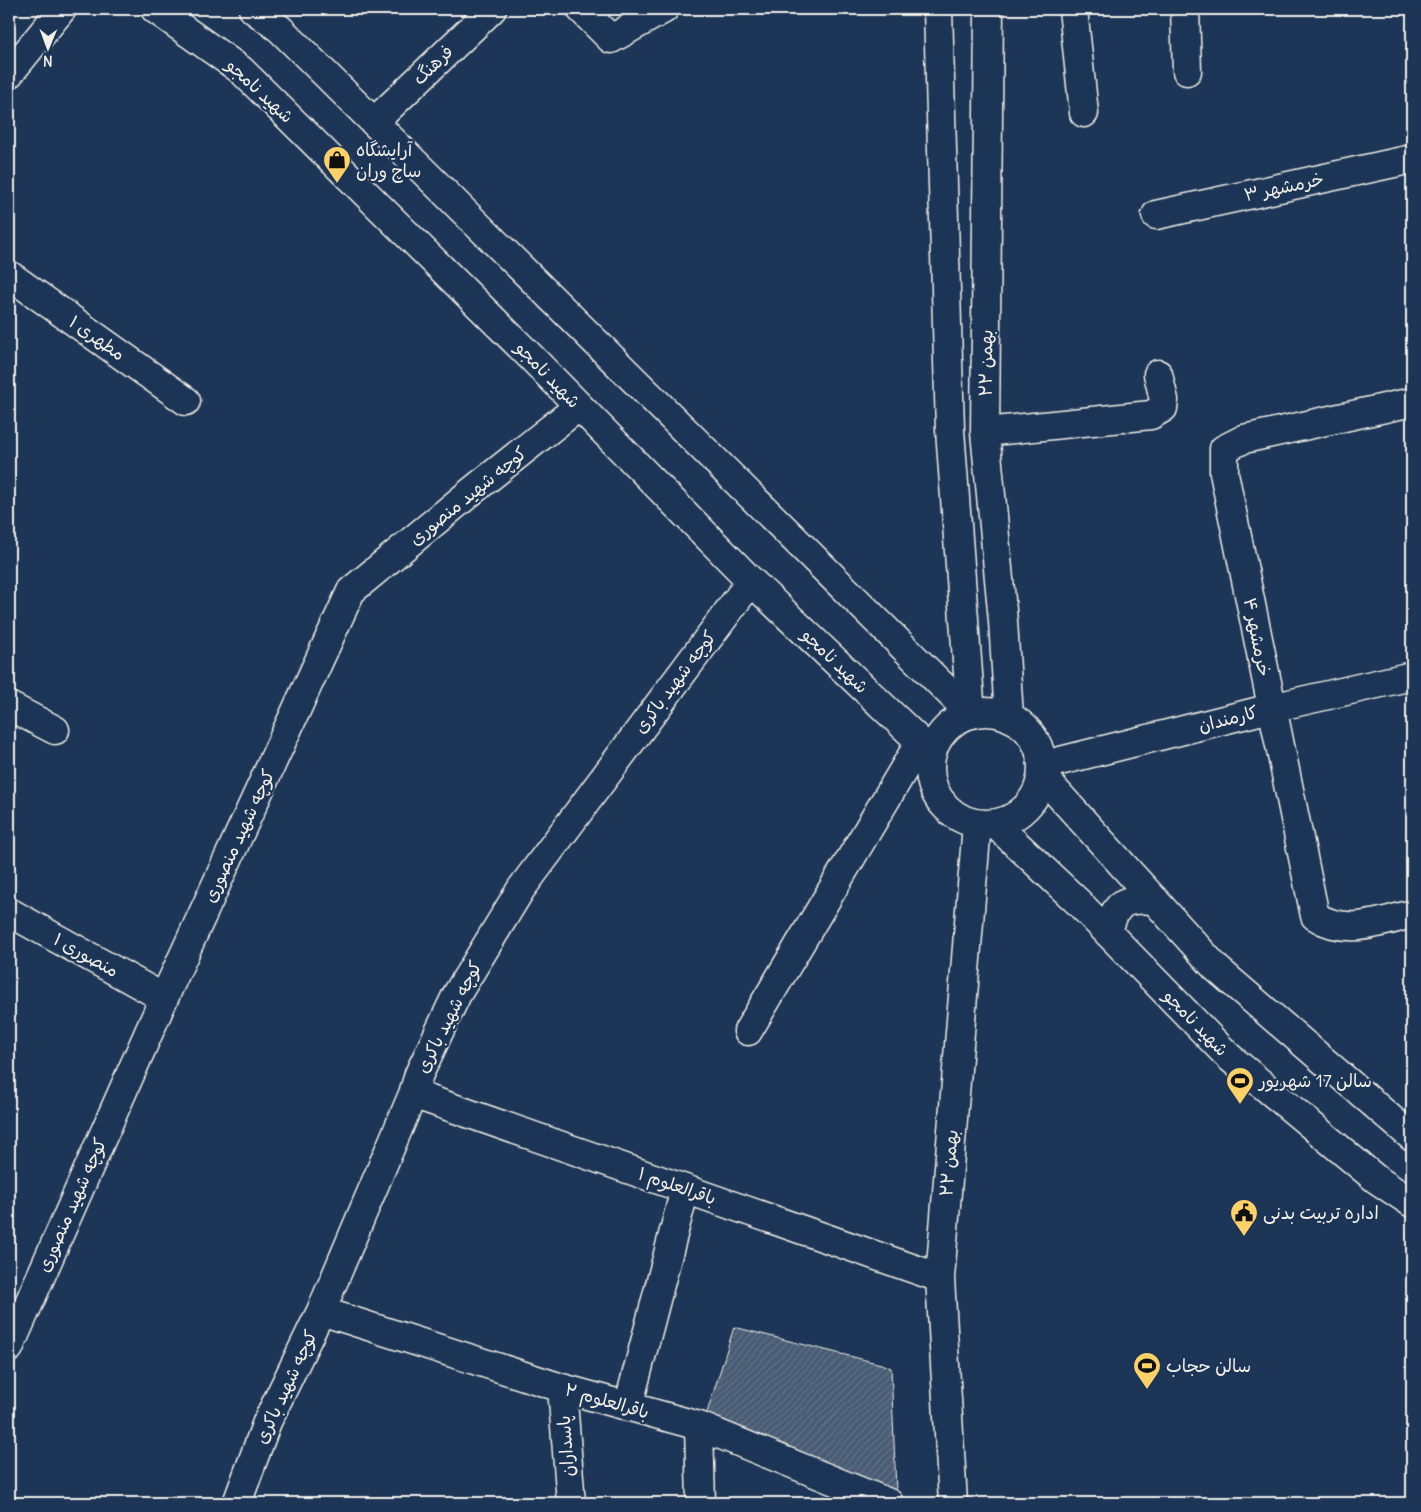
<svg xmlns="http://www.w3.org/2000/svg" width="1421" height="1512" font-family="Delius,'Playpen Sans Arabic',sans-serif">
<defs>
<pattern id="building-hatch" width="6" height="6" patternUnits="userSpaceOnUse" patternTransform="scale(1.25)"><rect width="6" height="6" fill="#485b74"/><path d="M-1 1l2-2M0 6l6-6M5 7l2-2" fill="none" stroke="#637388"/></pattern>
</defs>
<rect width="100%" height="100%" fill="#1d3557"/>
<filter id="ink" filterUnits="userSpaceOnUse"><feTurbulence type="fractalNoise" baseFrequency=".02" numOctaves="2"/><feDisplacementMap in="SourceGraphic" scale="10" xChannelSelector="R" yChannelSelector="G"/><feConvolveMatrix kernelMatrix="1 2 1 2 8 2 1 2 1" color-interpolation-filters="sRGB"/></filter>
<g filter="url(#ink)">
<path fill="url(#building-hatch)" stroke="#f4f1e8" d="M734,1327L881,1364L891,1368L896,1491L705,1419Z"/>
<g fill="none" stroke-linecap="round" stroke-linejoin="round">
<defs>
<path id="minor" d="M581,9L611,39L664,9
M938,9L950,430L971,714
M989,9L985,432L1003,621L1009,717
M1073,9L1084,113
M1185,9L1187,71
M374,122L492,9
M1156,215L1412,159
M9,275L186,401
M1412,402L1244,439L1224,449V473L1315,916C1346,936 1379,922 1412,914
M985,432L1151,415L1163,408L1164,400L1158,374
M9,706L55,730
M1044,765L1271,708L1412,676
M9,912L164,998
M748,1031L920,742
M413,1094L940,1278
M321,1311L562,1388L699,1426L889,1503
M9,1348L164,998L351,591L472,491L578,407
M562,1388L571,1503
M628,1407L685,1189
M699,1426L701,1503
M237,1503L267,1422L321,1311L413,1094L419,1074L457,994L521,889L751,581
M953,1503L940,1278L977,824"/>
<path id="major" d="M155,9L241,70L529,355L751,581L932,753
M253,9L280,29L971,714
M9,74L62,9
M930 768a56 56 0 1 1 112 0a56 56 0 1 1-112 0Z
M1042,776L1216,968L1412,1137
M995,824L1079,903L1228,1056L1376,1179L1412,1203
M1108,933C1115,902 1124,898 1155,900"/>
</defs>
<use href="#minor" stroke="#f4f1e8" stroke-width="31"/>
<use href="#major" stroke="#f4f1e8" stroke-width="31"/>
<use href="#minor" stroke="#1d3557" stroke-width="28"/>
<use href="#major" stroke="#1d3557" stroke-width="28"/>
</g>
</g>
<defs>
<symbol id="shop-pin" viewBox="-11 -11 22 30"><path d="M0 17L-7.5 6A9.5 9.5 0 1 1 7.5 6Z" fill="#ffd166" stroke="#1d3557"/><path d="M-5-2.5h2.3a2.7 3.5 0 0 1 5.4 0H5L5.5 6h-11ZM-1.5-2.5h3a1.5 2.3 0 0 0-3 0Z" fill="#111"/></symbol>
<symbol id="stadium-pin" viewBox="-11 -11 22 30"><path d="M0 17L-7.5 6A9.5 9.5 0 1 1 7.5 6Z" fill="#ffd166" stroke="#1d3557"/><path d="M0-5a6.5 5 0 1 0 0 10a6.5 5 0 1 0 0-10ZM-3.5-1.8h7v3.6h-7Z" fill="#111"/></symbol>
<symbol id="civic-pin" viewBox="-11 -11 22 30"><path d="M0 17L-7.5 6A9.5 9.5 0 1 1 7.5 6Z" fill="#ffd166" stroke="#1d3557"/><path d="M-.6-6.5H3V-4.5H.6V-3L4-1V1h2V6H-6V1h2V-1L-.6-3ZM-1.2 2.5V6h2.4V2.5Z" fill="#111"/></symbol>
</defs>
<g fill-rule="evenodd">
<use href="#shop-pin" x="321" y="144" width="32" height="43"/>
<use href="#stadium-pin" x="1224" y="1065" width="32" height="43"/>
<use href="#civic-pin" x="1228" y="1197" width="32" height="43"/>
<use href="#stadium-pin" x="1131" y="1350" width="32" height="43"/>
</g>
<g text-anchor="middle" stroke-width="4.5" stroke-linejoin="round" paint-order="stroke">
<g font-size="18" fill="#f4f1e8" stroke="#1d3557">
<text transform="translate(433 65) rotate(-44)" y="6">فرهنگ</text>
<text transform="translate(260 91) rotate(43)" y="6">شهید نامجو</text>
<text transform="translate(1284 187) rotate(-12)" y="6">خرمشهر ۳</text>
<text transform="translate(97 338) rotate(35)" y="6">مطهری ۱</text>
<text transform="translate(986 363) rotate(-89)" y="6">۲۲ بهمن</text>
<text transform="translate(548 375) rotate(46)" y="6">شهید نامجو</text>
<text transform="translate(468 496) rotate(-39)" y="6">کوچه شهید منصوری</text>
<text transform="translate(1257 637) rotate(79)" y="6">خرمشهر ۴</text>
<text transform="translate(835 661) rotate(44)" y="6">شهید نامجو</text>
<text transform="translate(675 682) rotate(-53)" y="6">کوچه شهید باکری</text>
<text transform="translate(1228 719) rotate(-14)" y="6">کارمندان</text>
<text transform="translate(239 836) rotate(-65)" y="6">کوچه شهید منصوری</text>
<text transform="translate(86 955) rotate(29)" y="6">منصوری ۱</text>
<text transform="translate(449 1017) rotate(-63)" y="6">کوچه شهید باکری</text>
<text transform="translate(1196 1023) rotate(46)" y="6">شهید نامجو</text>
<text transform="translate(949 1163) rotate(-85)" y="6">۲۲ بهمن</text>
<text transform="translate(677 1186) rotate(19)" y="6">باقرالعلوم ۱</text>
<text transform="translate(72 1205) rotate(-66)" y="6">کوچه شهید منصوری</text>
<text transform="translate(286 1387) rotate(-65)" y="6">کوچه شهید باکری</text>
<text transform="translate(607 1401) rotate(16)" y="6">باقرالعلوم ۲</text>
<text transform="translate(566 1446) rotate(-94)" y="6">پاسداران</text>
</g>
<g font-size="18" fill="#f4f1e8" stroke="#1d3557" text-anchor="start">
<text x="356" y="156">آرایشگاه<tspan x="356" dy="21">ساچ وران</tspan></text>
<text x="1259" y="1087">سالن 17 شهریور</text>
<text x="1263" y="1219">اداره تربیت بدنی</text>
<text x="1166" y="1372">سالن حجاب</text>
</g>
</g>
<rect width="1421" height="1512" fill="none" stroke="#1d3557" stroke-width="30"/>
<rect x="15" y="15" width="1391" height="1482" fill="none" stroke="#f4f1e8" stroke-width="2" filter="url(#ink)"/>
<g transform="translate(48 48) rotate(181)" stroke="#1d3557" stroke-width="4" paint-order="stroke">
<path d="M0-4L9 19L0 12L-9 19Z" fill="#f4f1e8"/>
<text y="-8" font-size="14" font-weight="bold" text-anchor="middle" fill="#f4f1e8">N</text>
</g>
</svg>
